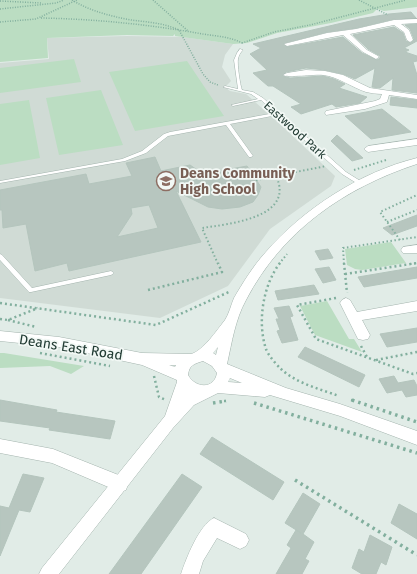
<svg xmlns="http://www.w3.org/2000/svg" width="417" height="574" font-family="'Fira Sans',sans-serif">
<rect width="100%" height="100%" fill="#e1ece7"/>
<path fill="#d0dbd5" d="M127,36L183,37L233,44L225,55L222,67L231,81L225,87L230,91L246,94L281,125L335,176L331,186L270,229L228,286L160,318L0,298V63L49,59L47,38Z"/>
<path fill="#bbddc2" d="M0,0H417V7L384,11L377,9L373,13L331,23L277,33L247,43L233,44L175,36V34L173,36L127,35L47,38L48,58L0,62Z
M74,59L81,82L0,93V68Z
M187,61L224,116L135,131L109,72Z
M101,90L123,145L59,155L46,98Z
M29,100L40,158L0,165V104Z
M391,242L406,263L362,270L355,269L347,265L345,249Z
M327,301L349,339H354L362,352L315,335L300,306Z
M0,353H4L84,366L71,374L50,366L0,368Z"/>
<path fill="#b7c6bf" stroke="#b4c5bd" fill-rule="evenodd" d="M411,12L416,18L394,19L356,28L327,32L284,43L283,44L287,47L343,37L362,53L377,60L380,58V56L368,49L353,35L394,27L403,33L406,41L411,43L414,39L410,29L405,25L417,24V41L404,48L409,50L405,52L417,56V61L413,62L417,75V93L392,90L393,78L380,88L372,87L375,68L355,79L343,74L325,70L306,68L286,72L282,76L290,78L323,76L334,79L345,84L339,88L367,97L360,103L336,107L332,104L301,114L291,107L301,104L273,86H268L253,73L267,70L250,54L261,48L253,44L359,19L389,14Z
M391,97L417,100V108L390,105Z
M382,109L411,132L371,139L345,116Z
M337,135L363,158L352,161L331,141Z
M155,157L161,171L190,165L203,174L247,166L261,187L258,195L253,202L240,207L222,209L208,207L176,191L201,242L69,271L67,263L35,271L26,224L3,228L2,210H0V190L86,174L89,184L132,176L126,163ZM149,205L158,228L117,237L132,214L131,208Z
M417,215V226L392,235L383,228Z
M328,249L333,258L320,260L315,251Z
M329,267L336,280L323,283L315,269Z
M417,267V278L364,287L358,277Z
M314,285L319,294L278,300L275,291Z
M289,306L293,316L290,317L298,340L282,343L277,331L280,330L276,319H279L274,308Z
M417,328V342L387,347L380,334Z
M305,347L365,375L359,387L298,357Z
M394,376L398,383L414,380L417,386V395L406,397L402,390L387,393L379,379Z
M0,400L57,410L56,412L115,421L110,439L49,430L50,428L0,421Z
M212,437L284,482L273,500L200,454Z
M23,474L44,478L30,512L19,510L0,556V506L9,508Z
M182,474L202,487L141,574H109Z
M303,493L320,504L303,534L314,542L305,559L309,561L302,574H276L291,548L287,545L296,530L301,533L285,523Z
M399,504L417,514V539L391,523Z
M370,535L392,547L386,565L381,562L376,574H362L352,568L359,549L364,552Z"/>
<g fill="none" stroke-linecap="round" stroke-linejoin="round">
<defs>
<path id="service" d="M240,49L243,50C240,53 239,55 238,59C237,64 240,85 242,90L253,92L263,98L346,172L362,182V184H358L342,174L277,115L230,124L253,156L251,157H249L226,125L168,136L146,153L125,161L0,183V181L122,159L142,151L164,134L170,132L275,113L261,100L233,106L231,105L258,99L251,94L223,87L225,86L238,89L234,60L237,53Z
M0,254L2,255L32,288L111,271L114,273L111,275L31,292H29L0,260Z"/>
<path id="minor" d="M417,19V23L401,24L409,30L413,40L410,42L407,40L404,32L394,25L350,34L367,50L378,56L379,57L376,59L363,52L343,35L287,46L284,44L327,33L356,29L394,20Z
M306,70L325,71L343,75L370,88L417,95V99L389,95L387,102L365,109L326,115L325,113L326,111L375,101L380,99L382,94C377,94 371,93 366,92C351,87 339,77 323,75C315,74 287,78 283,75L287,73Z
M417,139V145L368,152L364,149L368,146Z
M417,245V253H403L401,250L403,247Z
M346,298L350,300L357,312L417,301V311L362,320L370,335L368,339L363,340L358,339L340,303L342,300Z
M0,439L53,449L126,478L128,484L126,490L120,492L52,463L0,453Z
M214,518L246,534L249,540L246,546L240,549L217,538L203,561L199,574H181C186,559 199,525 214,518Z"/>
<path id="tertiary" d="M417,158V164C344,188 282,231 246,300C235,320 232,342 227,364L286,388L340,404L417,431V445L340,416L270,395L265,397L218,393L194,405L173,428L59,574H39L42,568L165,416L177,382V380L142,365L59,347L0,341V331L59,337L142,353L191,354C203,351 217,330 225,320C229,314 231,305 234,298C242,284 254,265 265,253C303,209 360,172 417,158ZM218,347L216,355L213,353ZM203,361L212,366L217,373C214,390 195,388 188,375C189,365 194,364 203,361ZM169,365H176L175,367ZM230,378L242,383L228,382Z"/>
</defs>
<use href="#service" stroke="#a4b4ae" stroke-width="1"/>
<use href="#minor" stroke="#a4b4ae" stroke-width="1"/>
<use href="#tertiary" stroke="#a4b4ae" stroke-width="1"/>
<path stroke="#82af9e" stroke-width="1.5" stroke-dasharray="1 1.5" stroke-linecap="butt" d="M72,0C90,11 110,16 131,20C147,22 164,23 179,30L203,74L210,82L218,85
M153,0L188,31
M359,0L388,15
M0,1L41,3
M0,9L56,3L64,0
M41,18C94,19 145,24 197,33C212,36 229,36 242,43
M0,22L36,19L77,0
M242,43L274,32L310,25L406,0"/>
<path stroke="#82af9e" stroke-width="2" stroke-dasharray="1.5 2.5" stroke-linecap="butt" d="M354,170L386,160
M256,180L326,166
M387,222L417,210
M400,240L380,212L417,195
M218,264L202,228C228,224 296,218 276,176
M279,264L287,254
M344,264L343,248L417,237
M410,264L417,263"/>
<path stroke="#82af9e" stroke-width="2.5" stroke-dasharray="2 3" stroke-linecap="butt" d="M280,263C263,285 257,322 266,349C268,355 276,364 280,368C295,383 320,389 339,396
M344,263L347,293
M345,274L417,263
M148,290L222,272L218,263
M336,298L297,305L316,339L413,374L417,373
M0,303L156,325L231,291
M0,319L8,320L38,308
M8,320L36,327
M361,346L367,357
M40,353L110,366
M376,360L417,352
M154,376L159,397L166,400
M351,400L355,401
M224,401H226"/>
<path stroke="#82af9e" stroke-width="3.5" stroke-dasharray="2.5 4" stroke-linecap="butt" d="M352,400L417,422
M213,403L226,401
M254,403L417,453
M295,480L417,555"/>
<use href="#service" fill="#fff" fill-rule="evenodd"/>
<use href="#minor" fill="#fff" fill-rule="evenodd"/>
<use href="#tertiary" fill="#fff" fill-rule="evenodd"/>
</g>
<defs>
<symbol id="school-ring" viewBox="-11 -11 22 22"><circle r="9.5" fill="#f2f8f5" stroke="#8d6e63" stroke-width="1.5"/><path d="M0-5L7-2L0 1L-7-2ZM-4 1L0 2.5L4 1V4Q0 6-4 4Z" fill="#8d6e63"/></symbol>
</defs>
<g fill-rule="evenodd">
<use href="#school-ring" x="155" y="170" width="22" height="22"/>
</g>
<g text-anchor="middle" stroke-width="3.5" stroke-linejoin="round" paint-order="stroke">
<g font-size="12" fill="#223c34" stroke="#f2f8f5">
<text transform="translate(295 130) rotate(42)" y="4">Eastwood Park</text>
</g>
<g font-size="14" font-weight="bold" fill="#785e54" stroke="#f2f8f5" text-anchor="start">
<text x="180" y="178">Deans Community<tspan x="180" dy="16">High School</tspan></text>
</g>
<g font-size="14" fill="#223c34" stroke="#f2f8f5">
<text transform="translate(71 347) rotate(9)" y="5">Deans East Road</text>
</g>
</g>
</svg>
